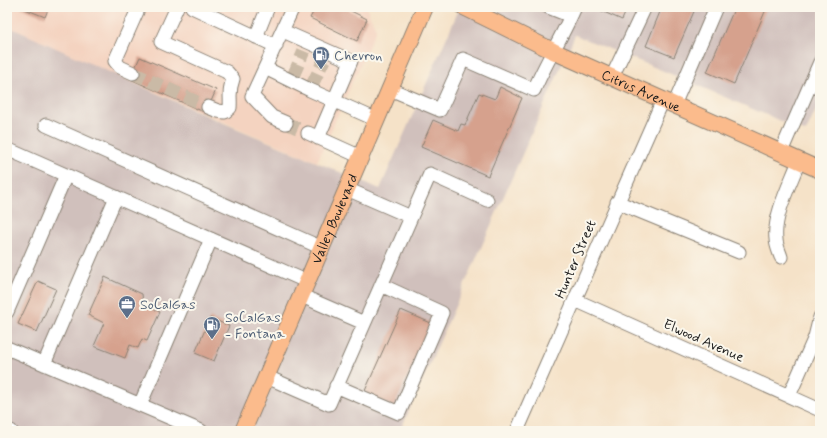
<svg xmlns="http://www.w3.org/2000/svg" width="827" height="438" font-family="Mynerve,sans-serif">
<rect width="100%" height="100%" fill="#fbf7ec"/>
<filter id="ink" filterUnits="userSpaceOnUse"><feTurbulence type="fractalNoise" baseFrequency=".025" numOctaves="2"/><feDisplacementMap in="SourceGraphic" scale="8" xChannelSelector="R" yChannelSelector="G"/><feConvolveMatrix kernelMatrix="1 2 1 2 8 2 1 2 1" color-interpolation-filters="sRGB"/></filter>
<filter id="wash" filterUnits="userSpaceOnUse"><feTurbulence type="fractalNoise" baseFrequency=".012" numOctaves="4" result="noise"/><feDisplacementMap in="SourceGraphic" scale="16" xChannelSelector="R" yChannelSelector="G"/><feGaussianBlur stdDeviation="0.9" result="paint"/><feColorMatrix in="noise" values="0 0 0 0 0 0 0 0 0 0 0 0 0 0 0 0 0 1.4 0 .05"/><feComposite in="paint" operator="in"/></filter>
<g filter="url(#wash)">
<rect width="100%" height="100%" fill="#f5e2c8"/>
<path fill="#f4d3c0" d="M7,7H366L376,29L317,162L83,61L7,26Z"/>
<path fill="#d0c0bc" d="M460,7H820V101L806,132L671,74L575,35L400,431H7V26L212,118L380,189Z"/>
<g id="blocks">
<path fill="#d6a18d" d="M20,7H49L45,17Z
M316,7H343L367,19L357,41L310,18Z
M598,7H628L622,20L597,9Z
M662,7H696L674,57L646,46Z
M735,7H767L734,84L707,72Z
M140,57L216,90L206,113L130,79Z
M500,87L522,98L488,176L421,147L433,120L458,131L461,124L465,125L479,93L495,99Z
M105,277L142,294L143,304L160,312L147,341L142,339L138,348L130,345L125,358L94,346L104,323L88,315Z
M38,281L56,289L37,332L18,324Z
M401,310L431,323L394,407L364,393Z
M210,318L229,326L214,361L195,353Z"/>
</g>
</g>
<g filter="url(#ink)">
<use href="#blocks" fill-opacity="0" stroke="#887f72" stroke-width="1"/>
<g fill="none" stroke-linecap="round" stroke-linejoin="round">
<path stroke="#cabaa6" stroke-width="13" stroke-dasharray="13 6" stroke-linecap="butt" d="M133,73L208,107
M293,76L304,51
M312,85L324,60
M286,123L308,133"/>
<defs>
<path id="minor" d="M177,7L161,42L227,72L233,79C228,92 231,96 230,108L225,112L218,111L208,107
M192,7L276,46
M548,7L571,16
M283,31L351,61L318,138
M256,37L268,7
M265,68L310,90L377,120
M133,73L120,67L115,61L139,7
M612,77L645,7
M390,89L440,110L463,59L534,90C546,62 563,35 575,7
M674,105L716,7
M286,123L272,117L252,96L293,7
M46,125L322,248
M308,133L361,157
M7,149L308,282
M781,152L820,62
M347,189L411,217
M617,202L739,252
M781,257C779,251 776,245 776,239C773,216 791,182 799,161
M302,296L364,323
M575,300L820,410
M7,312L66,175
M7,348L201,431
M44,364L116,197
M267,377L329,404L430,174L487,200
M336,386L399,413L442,313L381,285
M789,396L815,337L820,317
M140,405L211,239
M7,430L11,431
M517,431L663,100"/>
<g id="major">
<path id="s1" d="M464,7L553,51L820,170"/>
<path id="s2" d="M243,431L425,7"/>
</g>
</defs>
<use href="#minor" stroke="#887f72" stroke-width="15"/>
<use href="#major" stroke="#887f72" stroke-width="18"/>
<use href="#minor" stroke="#fff" stroke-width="13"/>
<use href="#major" stroke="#fbbb8c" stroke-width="16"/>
</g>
</g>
<defs>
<symbol id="fuel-pin" viewBox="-11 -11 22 30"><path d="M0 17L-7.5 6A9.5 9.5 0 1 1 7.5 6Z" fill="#5c6f8a" stroke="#fbf7ec"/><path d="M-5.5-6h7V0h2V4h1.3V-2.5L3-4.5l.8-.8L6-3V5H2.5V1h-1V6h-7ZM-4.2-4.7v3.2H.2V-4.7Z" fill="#fff"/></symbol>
<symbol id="office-pin" viewBox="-11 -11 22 30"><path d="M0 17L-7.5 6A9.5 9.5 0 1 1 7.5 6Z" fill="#5c6f8a" stroke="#fbf7ec"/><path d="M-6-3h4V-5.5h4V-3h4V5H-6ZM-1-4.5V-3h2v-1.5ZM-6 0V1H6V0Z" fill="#fff"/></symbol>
</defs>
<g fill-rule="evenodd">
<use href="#fuel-pin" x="311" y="45" width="20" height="27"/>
<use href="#office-pin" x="117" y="294" width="20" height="27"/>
<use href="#fuel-pin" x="202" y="315" width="20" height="27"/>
</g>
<g text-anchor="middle" stroke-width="4" stroke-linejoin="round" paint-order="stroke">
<g font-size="14" fill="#4e5e75" stroke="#fbf7ec" text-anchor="start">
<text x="334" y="60">Chevron</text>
<text x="140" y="309">SoCalGas</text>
<text x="225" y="322">SoCalGas<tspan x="225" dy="16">- Fontana</tspan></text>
</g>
<g font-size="14" fill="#1c1c1c" stroke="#fbf7ec">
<text dy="5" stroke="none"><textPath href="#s1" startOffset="196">Citrus Avenue</textPath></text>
<text dy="5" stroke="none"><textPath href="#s2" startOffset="231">Valley Boulevard</textPath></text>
<text transform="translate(575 259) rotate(-67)" y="5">Hunter Street</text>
<text transform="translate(704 340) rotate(24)" y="5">Elwood Avenue</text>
</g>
</g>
<rect width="827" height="438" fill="none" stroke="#fbf7ec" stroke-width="24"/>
</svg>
